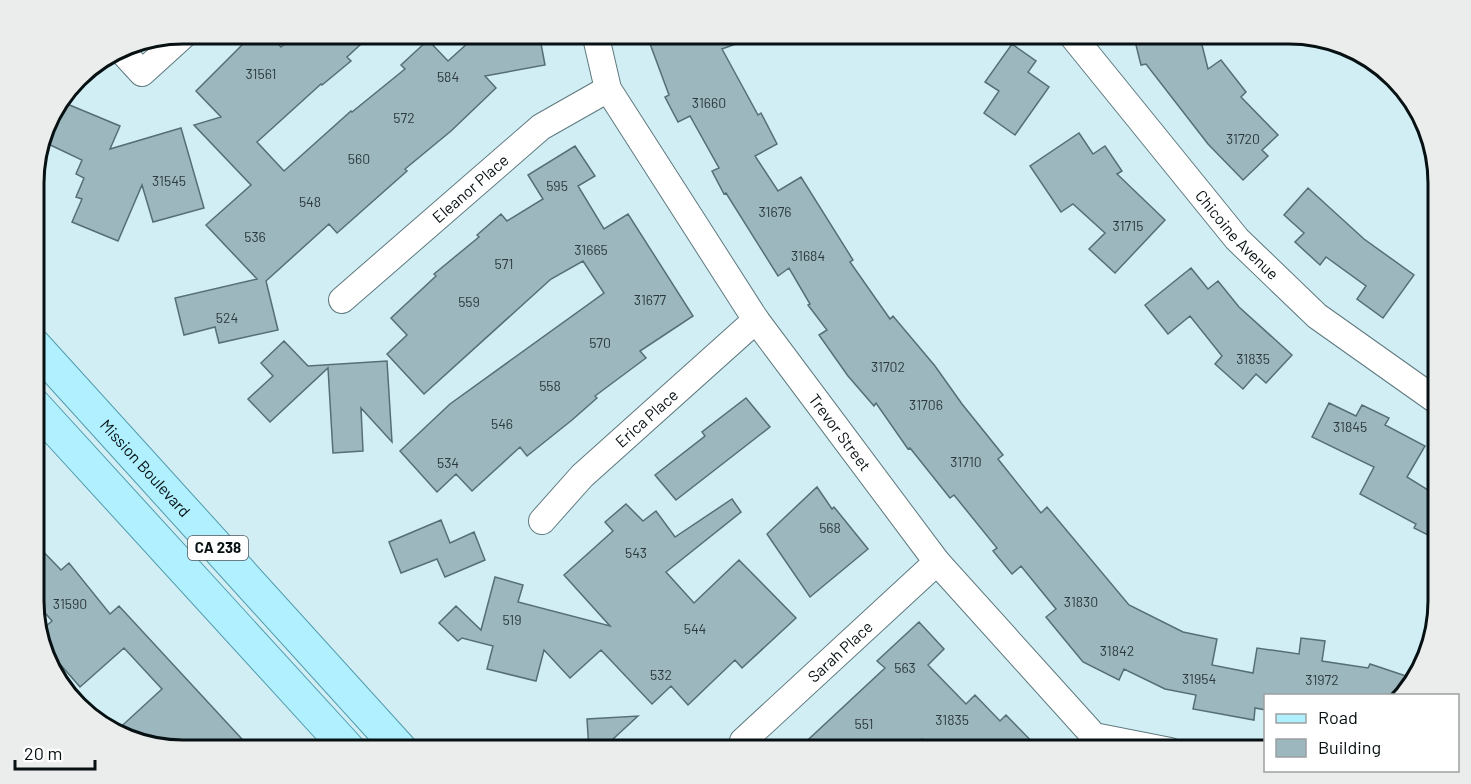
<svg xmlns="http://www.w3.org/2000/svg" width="1471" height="784" font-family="Barlow,sans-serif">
<rect width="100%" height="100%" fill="#d1eef5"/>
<path fill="#9cb7be" stroke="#566f75" stroke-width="1.5" d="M254,33H268L281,47L298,33H373L347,57L351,61L322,85L321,84L257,142L284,171L351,111L352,112L405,69L401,65L428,40L448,61L479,33H539L545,65L485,76L496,88L451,131L405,169L407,171L337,233L329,224L266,281L278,330L219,343L215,327L184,335L175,298L257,279L206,225L251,185L194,125L221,117L196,91Z
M646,33H759L760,35L722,49L758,115L761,113L777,144L755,156L778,191L801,177L853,260L850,262L890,319L893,316L935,366L962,404L1003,455L998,459L1041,513L1047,507L1129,605L1183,632L1217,639L1212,665L1253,673L1257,648L1299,654L1301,638L1325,641L1322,661L1368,668L1370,664L1406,676L1400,693L1398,696H1266V710L1255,708L1254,720L1193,709L1196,695L1165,689L1124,669L1119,680L1083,662L1046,617L1056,609L1021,566L1012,574L993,551L997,548L954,495L950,498L910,448L908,449L876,403L874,406L848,376L819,335L827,330L808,305L810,304L789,268L778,276L726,193L724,194L712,171L719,168L690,116L678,122L665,97L669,95Z
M1133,33H1199L1208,69L1221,60L1246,92L1241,97L1278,135L1262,150L1268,156L1243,180L1208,144L1146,64L1141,65Z
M1012,44L1036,61L1028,72L1049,87L1015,135L984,113L999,91L985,82Z
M60,101L120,126L110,149L181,128L204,208L153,222L142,185L118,241L72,222L82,199L76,197L84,178L76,174L82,160L42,141L49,116Z
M1079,133L1093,154L1105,146L1122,171L1117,174L1165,220L1115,273L1089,249L1105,233L1073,204L1061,212L1030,166Z
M575,146L595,176L578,186L604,229L628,214L693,316L640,351L646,358L595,396L597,398L572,420L527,456L520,447L472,491L456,474L437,492L400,451L450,404L604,293L583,261L551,279L424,394L387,354L407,335L391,318L436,276L434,274L479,237L477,235L501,214L507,221L543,199L528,175Z
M1308,188L1364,239L1414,275L1383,318L1357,299L1366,286L1326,257L1320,265L1295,242L1304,233L1284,215Z
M1191,268L1208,289L1218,281L1239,307L1292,355L1266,383L1256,374L1243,389L1215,364L1222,356L1190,316L1168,334L1145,305Z
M284,341L308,366L387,361L392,442L361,408L363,451L333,453L328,368L270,422L248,399L273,376L261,363Z
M746,398L770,427L676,500L655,475L705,436L702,432Z
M1329,403L1356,416L1362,405L1389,418L1385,425L1425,446L1407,477L1431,492L1438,478V540L1414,528L1416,524L1360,494L1374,467L1312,437Z
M817,487L832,509L834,507L868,549L810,597L767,534Z
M732,499L741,512L666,572L694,603L739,560L796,618L742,668L735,660L688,705L671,686L652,704L601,650L570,678L544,650L536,681L487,669L493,646L462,638L458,641L439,623L456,606L481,630L495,577L523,585L518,602L610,626L564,575L613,531L605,522L626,504L643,521L656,511L675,537Z
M441,520L450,543L474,532L485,560L445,577L437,559L401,573L389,542Z
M34,542L61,570L69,563L110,614L119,606L253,751H183L114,733L162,689L124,648L80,687L46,648L39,632L52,621L34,600Z
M919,622L944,649L928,665L966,704L975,695L1000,721L1006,715L1041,751H933L922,739L909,751H796L885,668L877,661Z
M638,716L600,751H589L587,719Z"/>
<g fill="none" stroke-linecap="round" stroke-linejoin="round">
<defs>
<g id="street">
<path id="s1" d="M595,33L608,89L756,320L937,562L1094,736L1170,751"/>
<path id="s2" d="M1070,33L1237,239L1317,316L1437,401"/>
<path d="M119,48L142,73L186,33"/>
<path id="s3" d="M342,300L541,127L608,89"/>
<path id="s4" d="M542,521L582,476L756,320"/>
<path id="s5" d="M743,741L937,562"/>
</g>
<g id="primary">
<path id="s6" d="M34,345L402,751"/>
<path d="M34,405L350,751"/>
</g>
</defs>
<use href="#street" stroke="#5f797f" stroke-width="28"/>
<use href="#primary" stroke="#529bac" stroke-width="35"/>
<use href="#street" stroke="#fff" stroke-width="26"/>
<use href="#primary" stroke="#b0f0ff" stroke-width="33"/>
</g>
<g text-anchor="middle" stroke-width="6" stroke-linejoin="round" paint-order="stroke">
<g font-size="14" fill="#2c3a3e">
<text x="261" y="79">31561</text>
<text x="448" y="82">584</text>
<text x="709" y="108">31660</text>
<text x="404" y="123">572</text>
<text x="1243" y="144">31720</text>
<text x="359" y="164">560</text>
<text x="169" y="186">31545</text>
<text x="557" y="191">595</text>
<text x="310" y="207">548</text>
<text x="775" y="217">31676</text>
<text x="1128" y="231">31715</text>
<text x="255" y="242">536</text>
<text x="591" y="255">31665</text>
<text x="808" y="261">31684</text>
<text x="504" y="269">571</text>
<text x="650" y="305">31677</text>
<text x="469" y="307">559</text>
<text x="227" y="323">524</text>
<text x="600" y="348">570</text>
<text x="1253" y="364">31835</text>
<text x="888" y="372">31702</text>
<text x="550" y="391">558</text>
<text x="926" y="410">31706</text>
<text x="502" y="429">546</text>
<text x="1350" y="432">31845</text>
<text x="966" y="467">31710</text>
<text x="448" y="468">534</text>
<text x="830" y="533">568</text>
<text x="636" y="558">543</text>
<text x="1081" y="607">31830</text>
<text x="70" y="609">31590</text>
<text x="512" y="625">519</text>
<text x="695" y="634">544</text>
<text x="1117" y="656">31842</text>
<text x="905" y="673">563</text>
<text x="661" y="680">532</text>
<text x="1199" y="684">31954</text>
<text x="1322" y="685">31972</text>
<text x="952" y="725">31835</text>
<text x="864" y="729">551</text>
</g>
<rect fill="#fff" stroke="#51585a" stroke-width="1.5" x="188" y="536" width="60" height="24" rx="4.5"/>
<g font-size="15" font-weight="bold" fill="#071113">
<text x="218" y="553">CA 238</text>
</g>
<g font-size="16" fill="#071113" stroke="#fff">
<text dy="6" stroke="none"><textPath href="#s3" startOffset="170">Eleanor Place</textPath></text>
<text dy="6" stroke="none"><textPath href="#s2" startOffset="262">Chicoine Avenue</textPath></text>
<text dy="6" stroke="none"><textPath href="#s4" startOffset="147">Erica Place</textPath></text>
<text dy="6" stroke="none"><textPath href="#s1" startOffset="472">Trevor Street</textPath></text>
<text dy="6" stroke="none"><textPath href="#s6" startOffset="166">Mission Boulevard</textPath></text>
<text dy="6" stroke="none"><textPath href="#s5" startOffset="132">Sarah Place</textPath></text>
</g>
</g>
<path d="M0 0H1471V784H0ZM183 44H1289A139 139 0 0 1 1428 183V601A139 139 0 0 1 1289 740H183A139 139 0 0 1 44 601V183A139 139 0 0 1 183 44Z" fill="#ebecec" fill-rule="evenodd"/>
<path fill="none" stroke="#071113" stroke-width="3" d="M183 44H1289A139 139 0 0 1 1428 183V601A139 139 0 0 1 1289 740H183A139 139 0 0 1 44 601V183A139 139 0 0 1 183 44Z"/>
<rect x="1264" y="694" width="195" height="78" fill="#ffffff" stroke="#9ca0a1" stroke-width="1.5"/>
<rect x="1276" y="714" width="30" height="9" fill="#b0f0ff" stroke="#9ca0a1" stroke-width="1.5"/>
<text x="1318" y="724" font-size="18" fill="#071113">Road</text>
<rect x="1276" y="739" width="30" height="18" fill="#9cb7be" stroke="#9ca0a1" stroke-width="1.5"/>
<text x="1318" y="754" font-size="18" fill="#071113">Building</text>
<path d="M15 760v9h80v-9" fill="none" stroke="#071113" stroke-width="3"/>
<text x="24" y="760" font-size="18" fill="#071113" stroke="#ffffff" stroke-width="4.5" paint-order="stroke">20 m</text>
</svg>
